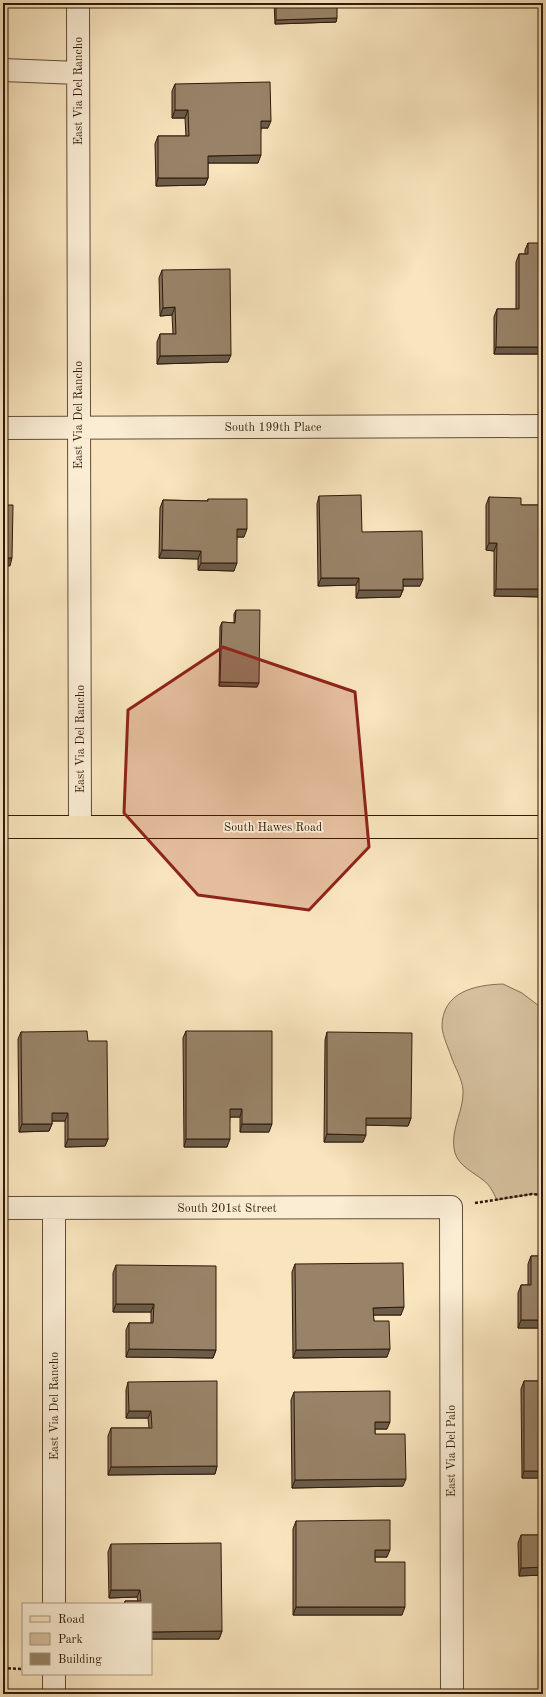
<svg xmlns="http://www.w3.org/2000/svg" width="546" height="1697" font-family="'Old Standard TT',serif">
<rect width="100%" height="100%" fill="#f8e4bd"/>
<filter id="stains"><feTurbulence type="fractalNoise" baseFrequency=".005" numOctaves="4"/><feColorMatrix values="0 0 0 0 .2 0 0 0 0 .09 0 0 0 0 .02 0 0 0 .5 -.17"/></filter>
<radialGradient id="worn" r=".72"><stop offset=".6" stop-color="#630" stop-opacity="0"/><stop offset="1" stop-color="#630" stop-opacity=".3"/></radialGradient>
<path fill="#d6c19f" stroke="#836d55" d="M503,984L522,993L543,1009V1195L532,1194L497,1200C493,1192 490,1185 483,1180C473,1172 459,1166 455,1153C449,1131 464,1112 463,1090C462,1078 455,1068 451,1056C448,1047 443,1037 442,1027C442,992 474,985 503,984Z"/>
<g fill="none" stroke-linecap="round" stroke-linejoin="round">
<defs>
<path id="minor" d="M78,3L80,827
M3,70L78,73
M3,428L543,426
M3,1208L451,1207L452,1694
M54,1208V1604
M54,1674V1694"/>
<path id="major" d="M3,827H543"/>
</defs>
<use href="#minor" stroke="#624c38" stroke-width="24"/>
<use href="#major" stroke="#30190b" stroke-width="24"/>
<path stroke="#30190b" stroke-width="2.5" stroke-dasharray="3 2" stroke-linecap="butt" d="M475,1203L532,1194L543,1195
M3,1668L23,1669"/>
<use href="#minor" stroke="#faedd4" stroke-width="22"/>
<use href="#major" stroke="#f8e4bd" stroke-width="22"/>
</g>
<path fill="#837159" stroke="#30190b" d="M274,3H337L336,22L275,24Z
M175,84L268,128H261L258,163H208V178L205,185L156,186L155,144L158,136H186L185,118H172V91Z
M528,243L543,354H494V317L497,309H516V262L519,254H525V250Z
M162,270L228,362L157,364V342L160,334H173L172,315L160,316L159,278Z
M319,496L420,586H403V590L400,597L356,598V585L318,586L317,504Z
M489,497L521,505H543V597L494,596V551L486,550V505Z
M208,499L244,537H237L234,571L198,570V559L159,558L160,508L163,500L207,501Z
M236,610L257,687L219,686L220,627L222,622L234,623V614Z
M186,1031L269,1132H240V1117H230L227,1147H184L183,1038Z
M21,1032L88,1041L108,1139L105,1146L65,1147V1121H52V1124L49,1131L19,1132L18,1039Z
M327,1032L411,1118L408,1126L366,1125L363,1142H324L325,1040Z
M531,1256H543V1328H518V1293L521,1285H528V1264Z
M295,1264L401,1315H373L374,1321L387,1357L293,1358L292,1272Z
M116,1265L216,1350L213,1358L126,1357V1330L129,1323H151V1312H113V1273Z
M524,1381H543V1478H522L521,1389Z
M128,1382L217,1466L215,1474L108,1475V1436L111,1428H149L148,1418H126V1390Z
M294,1392L387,1429H375V1434L403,1486L292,1488L291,1400Z
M543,1514V1575L519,1576L518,1543L521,1535H541V1520Z
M296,1521L387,1557H375V1562L402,1615H293V1529Z
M111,1544L222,1631L219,1639H151V1604H124L125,1601H138L137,1597L109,1598L108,1552Z"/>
<path fill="#6a5c49" stroke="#30190b" d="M517,3H543V6H516Z
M337,18L336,22L275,24L276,20Z
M175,110H188L185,118H172Z
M261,121H271L268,128H258Z
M261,155L258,163H205L208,156Z
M158,178H208L205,185L156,186Z
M3,299H7L4,307H3Z
M175,307L172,315L160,316L163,308Z
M496,347H543V354H494Z
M231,355L228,362L157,364L160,356Z
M237,529H247L244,537H234Z
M489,543H497L494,551L486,550Z
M162,550L201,551L198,559L159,558Z
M3,558H12L10,566H3Z
M201,563H237L234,571L198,570Z
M321,578H359L356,585L318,586Z
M403,579H423L420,586H400Z
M496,589H543V597L494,596Z
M359,590H403L400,597L356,598Z
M220,682L259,683L257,687L219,686Z
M230,1109H242L240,1117H227Z
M52,1113H68L65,1121H49Z
M366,1118H411L408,1126L363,1125Z
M22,1124H52L49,1131L19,1132Z
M242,1124H272L269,1132H240Z
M327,1134L366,1135L363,1142H324Z
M68,1139H108L105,1146L65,1147Z
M186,1139H230L227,1147H184Z
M116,1304H154L151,1312H113Z
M404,1307L401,1315H370L373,1308Z
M521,1320H543V1328H518Z
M129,1349L216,1350L213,1358L126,1357Z
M390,1349L387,1357L293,1358L296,1350Z
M129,1411H151L148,1418H126Z
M375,1422H390L387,1429H372Z
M217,1466L215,1474L108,1475L111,1467Z
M524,1471H543V1478H522Z
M406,1479L403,1486L292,1488L295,1480Z
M375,1550H390L387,1557H372Z
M543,1567V1575L519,1576L521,1568Z
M111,1590H140L137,1597L109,1598Z
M296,1607H405L402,1615H293Z
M222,1631L219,1639H151V1632Z"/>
<path fill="#988368" stroke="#30190b" d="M276,3H337V18L276,20Z
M270,82L271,121H261V155L208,156V178H158V136H189L188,110H175V84Z
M528,243H543V347H496L497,309H519V254H528Z
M3,264H7V299H3Z
M230,269L231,355L160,356V334H176L175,307L163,308L162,270Z
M361,495L362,532L422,531L423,579H403V590H359V578H321L319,496Z
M489,497L521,498V505H543V589H496L497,543H489Z
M208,499H247V529H237V563H201V551L162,550L163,500L208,501Z
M3,505H13L12,558H3Z
M236,610H260L259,683L220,682L222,622L235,623Z
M87,1031L88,1041H107L108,1139H68V1113H52V1124H22L21,1032Z
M186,1031H272V1124H242V1109H230V1139H186Z
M327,1032L412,1033L411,1118H366V1135L327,1134Z
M531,1256H543V1320H521V1285H531Z
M403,1263L404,1307L373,1308L374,1321H389L390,1349L296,1350L295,1264Z
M116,1265L216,1266V1350L129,1349V1323H153L154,1304H116Z
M217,1381V1466L111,1467V1428H152L151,1411H129L128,1382Z
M524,1381H543V1471H524Z
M390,1391V1422H375V1434H405L406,1479L295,1480L294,1392Z
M390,1520V1550H375V1562H405V1607H296V1521Z
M521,1535H543V1567L521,1568Z
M221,1543L222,1631L151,1632V1604H125V1601H141L140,1590H111V1544Z"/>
<path fill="#8f2418" fill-opacity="0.2" stroke="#8f2418" stroke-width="3" stroke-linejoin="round" d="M223,647L355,692L369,847L309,910L198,895L124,813L128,710Z"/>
<g text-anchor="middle" stroke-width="3.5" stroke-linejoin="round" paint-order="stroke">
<g font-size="12" fill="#30190b" stroke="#faedd4">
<text transform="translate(78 91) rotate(-90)" y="4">East Via Del Rancho</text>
<text transform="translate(78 415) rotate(-90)" y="4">East Via Del Rancho</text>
<text x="273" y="431">South 199th Place</text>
<text transform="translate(80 739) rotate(-90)" y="4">East Via Del Rancho</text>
<text x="273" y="831">South Hawes Road</text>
<text x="227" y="1212">South 201st Street</text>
<text transform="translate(54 1406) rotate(-90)" y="4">East Via Del Rancho</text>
<text transform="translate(451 1451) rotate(-90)" y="4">East Via Del Palo</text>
</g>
</g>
<rect width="546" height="1697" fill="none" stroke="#f8e4bd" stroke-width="16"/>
<rect x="4" y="4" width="538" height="1689" fill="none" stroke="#30190b" stroke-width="2"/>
<rect x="8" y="8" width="530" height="1681" fill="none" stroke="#30190b"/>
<rect x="22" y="1603" width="130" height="72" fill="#faedd4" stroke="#a99884"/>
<rect x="30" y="1616" width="20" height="6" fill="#f8e4bd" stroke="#a99884"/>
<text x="58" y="1623" font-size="12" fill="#30190b">Road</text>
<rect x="30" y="1633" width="20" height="12" fill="#d6c19f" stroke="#a99884"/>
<text x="58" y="1643" font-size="12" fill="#30190b">Park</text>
<rect x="30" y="1653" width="20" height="12" fill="#988368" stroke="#a99884"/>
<text x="58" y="1663" font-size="12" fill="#30190b">Building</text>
<rect width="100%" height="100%" filter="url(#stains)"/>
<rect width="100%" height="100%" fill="url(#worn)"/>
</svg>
